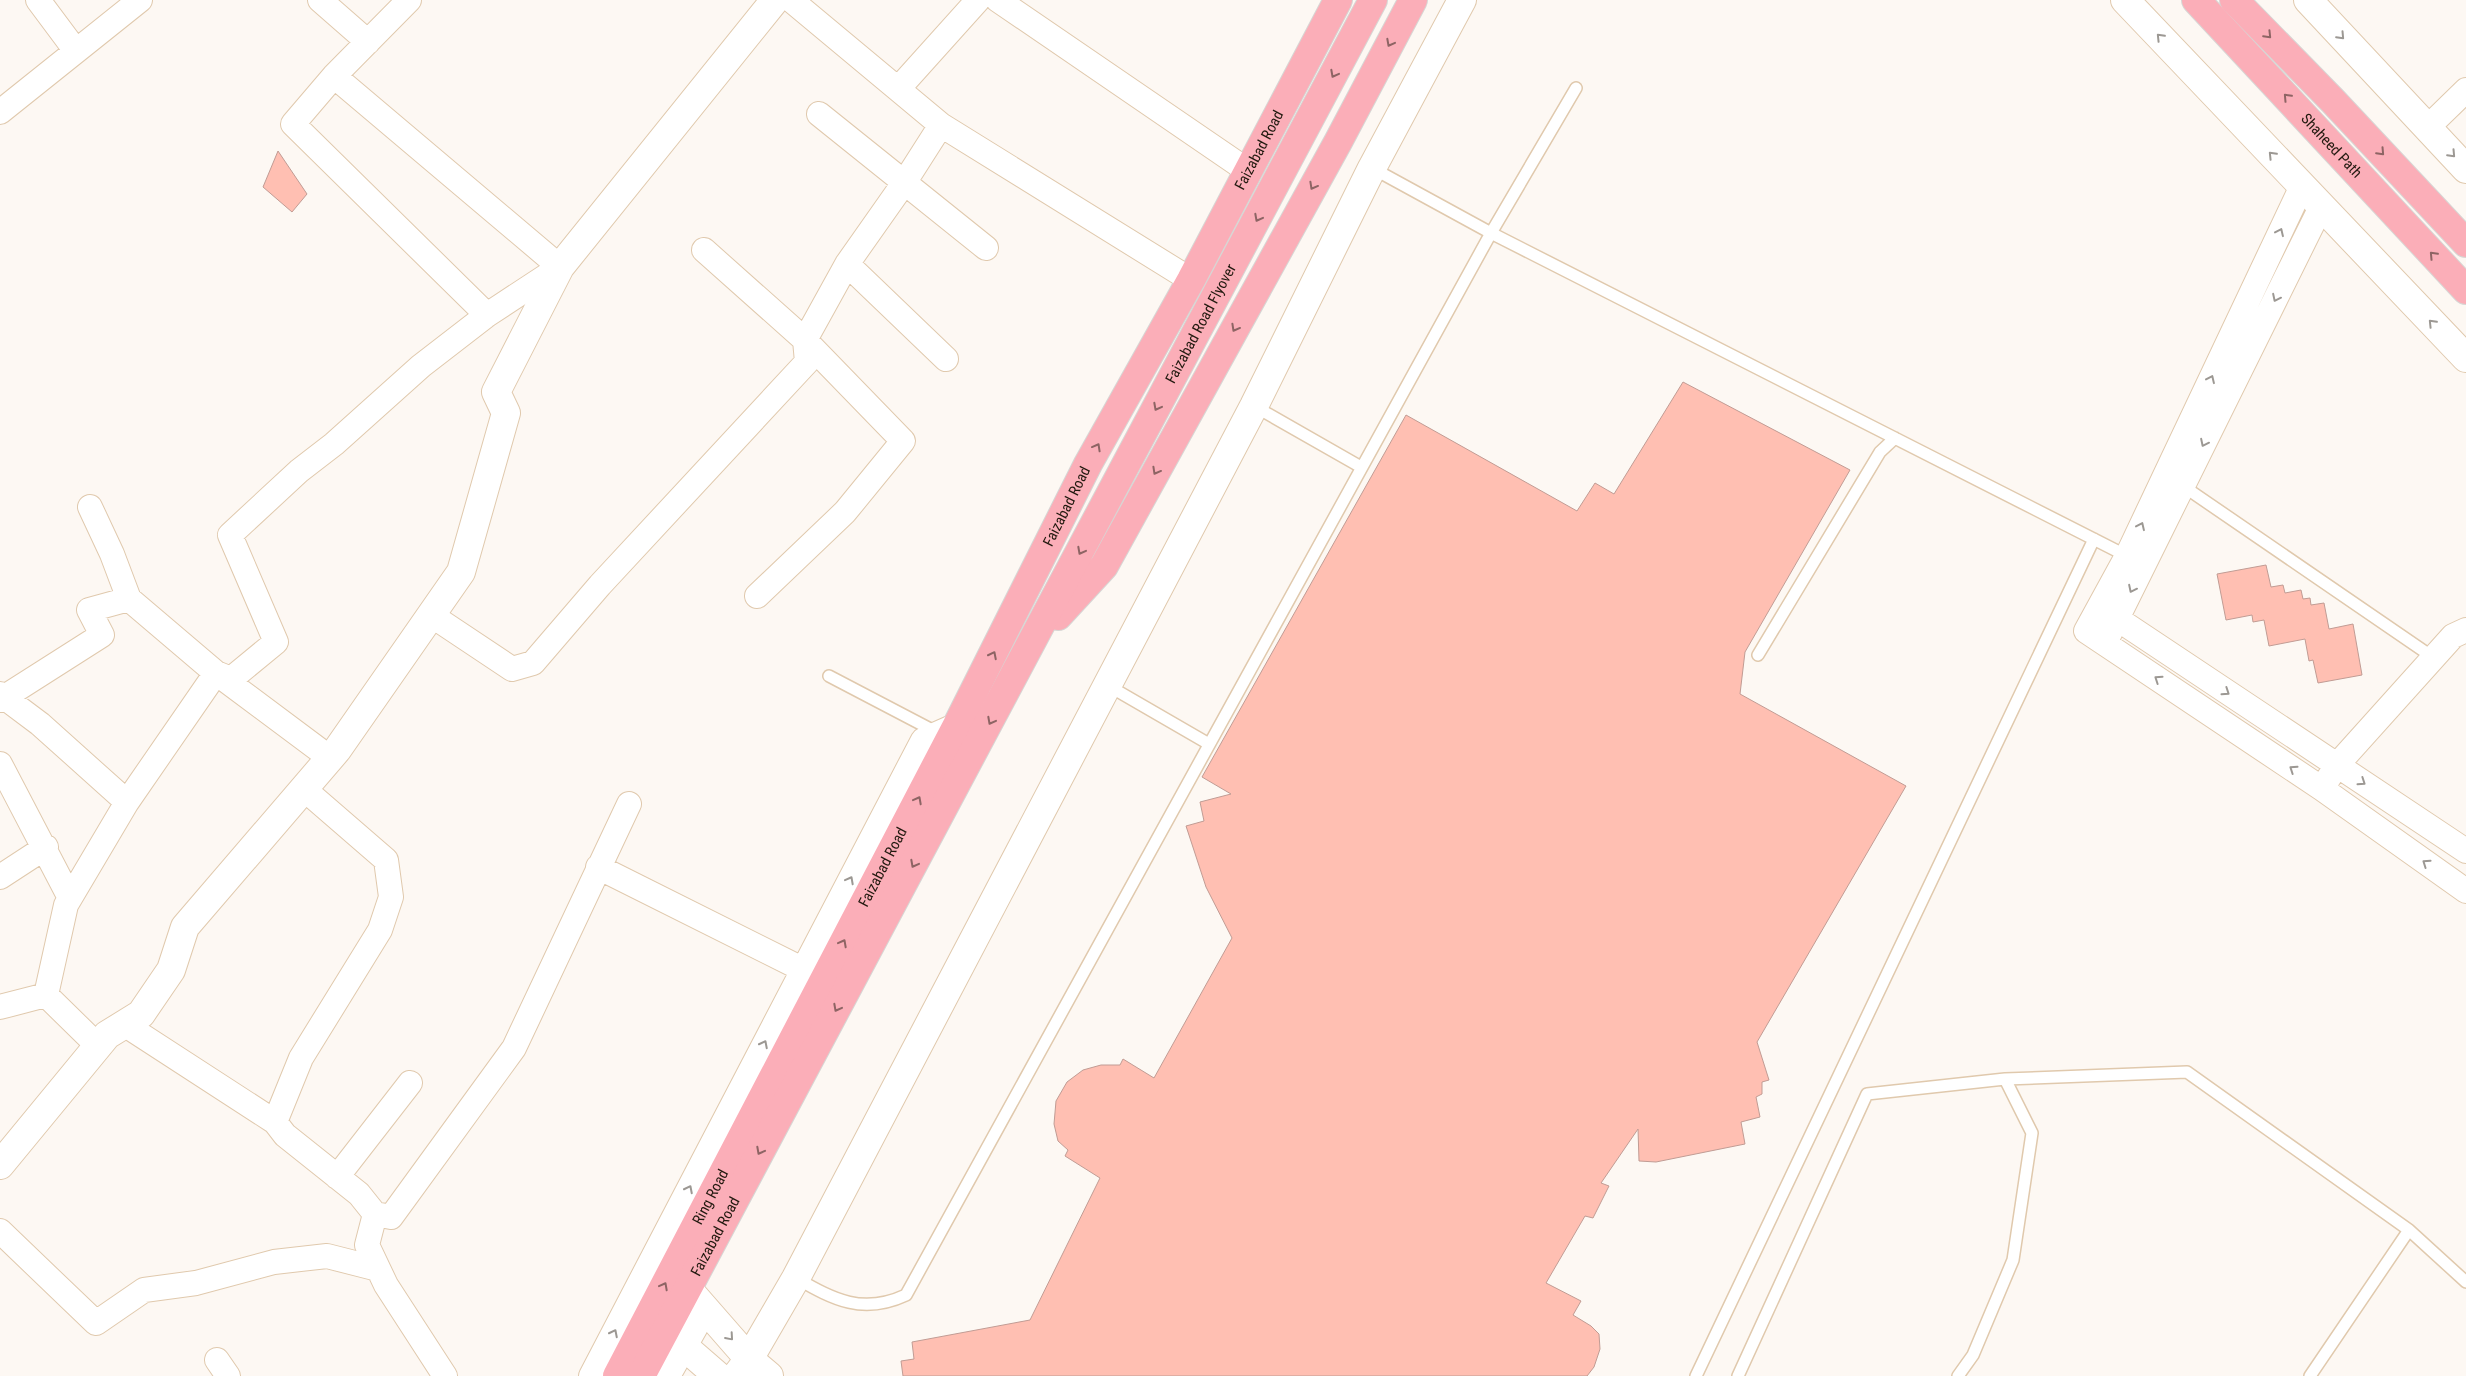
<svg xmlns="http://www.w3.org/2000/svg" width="2466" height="1376" font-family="'Roboto Condensed',sans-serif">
<rect width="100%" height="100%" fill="#fdf8f3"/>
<path fill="#ffbfb2" stroke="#c19c94" d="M278,151L307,194L292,212L263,187Z
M1683,382L1850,470L1745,652L1740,694L1906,786L1757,1042L1769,1080L1762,1082V1094L1756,1097L1760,1117L1741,1122L1745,1144L1656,1162L1639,1161L1638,1129L1601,1183L1609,1186L1593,1218L1585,1216L1546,1283L1581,1301L1573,1315L1591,1326L1599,1334L1600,1349L1594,1367L1587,1376H903L901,1361L914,1359L912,1342L1030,1320L1100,1178L1065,1156L1068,1150L1058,1141L1054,1124L1056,1101L1067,1082L1083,1070L1101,1065H1120L1123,1059L1154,1078L1232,938L1206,887L1186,826L1204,821L1200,802L1231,794L1202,777L1406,415L1577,511L1595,483L1614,494Z
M2266,565L2271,587L2283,585L2285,593L2301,590L2303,599L2310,598L2311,605L2324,603L2329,629L2353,624L2362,675L2318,683L2313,660L2309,661L2305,639L2269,646L2264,620L2253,622L2252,615L2226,620L2217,574Z"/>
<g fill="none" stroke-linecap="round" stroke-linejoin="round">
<defs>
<path id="service" d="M1372,168L1491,233L2127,556
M1254,406L1361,467
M2183,486L2434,658
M1758,655L1880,452L1895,438
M829,676L938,733
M1107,685L1209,744
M796,1278C834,1300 863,1315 906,1295L1491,233L1576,88
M1696,1376L2094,539
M1738,1376L1867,1094L2005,1079L2187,1072L2409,1230L2466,1282
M1958,1376L1973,1355L2013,1260L2032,1133L2005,1079
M2310,1376L2409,1230"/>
<path id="minor" d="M38,0L76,51
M320,0L368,42
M409,0L334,76L293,124L487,315
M791,0L941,125L1191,280
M998,0L1248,171
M898,89L978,0
M0,112L140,0
M819,114L986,248
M2427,128L2466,90
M2302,186L2127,556L2086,631L2321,788L2466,891
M847,264L946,359
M90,507L112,554L129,599
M757,596L845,512L903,441L805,340L847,264L904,183L941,125
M2104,610L2466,851
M431,615L512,669L533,663L600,585L807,362L805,340L704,250
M2105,643L2321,207
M0,694L40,724L127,802
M0,700L102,635L89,610L129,599L216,673L330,758
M0,764L70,898
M2328,779L2337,765L2453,636L2466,630
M598,867L816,976
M0,877L46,847
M46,995L66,905L127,802L216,673L231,679L276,642L230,535L299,471L334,444L421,366L487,315L560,267L334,76
M0,1007L46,995L98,1046
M124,1024L275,1122L285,1135L359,1194L375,1214L391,1217L514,1048L629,804
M275,1122L301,1058L380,930L391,897L386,860L304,789
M337,1177L410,1083
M375,1214L367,1245L386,1285L445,1376
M0,1231L96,1323L144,1290L196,1283L274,1262L327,1256L378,1269
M217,1360L228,1376
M591,1376L923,740L957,725
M668,1376L706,1309"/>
<path id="tertiary" d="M2125,0L2466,358
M2308,0L2466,169
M0,1165L107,1035L141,1014L171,970L185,927L337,750L461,572L506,413L496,392L560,267L775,0
M687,1288L749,1359L769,1376
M665,1330L718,1376
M736,1376L749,1359L796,1278L1254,406L1372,168L1462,0"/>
<g id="trunk">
<path id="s1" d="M2196,0L2466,290"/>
<path d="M2234,0L2333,101L2466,243"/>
<path d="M1058,616L1104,566L1338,142L1413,0"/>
<path id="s2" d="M617,1376L957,725L1088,464L1191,280L1338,0"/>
<path id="s3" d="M641,1376L1373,0"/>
</g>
</defs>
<use href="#service" stroke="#e0c9ad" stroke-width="14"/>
<use href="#minor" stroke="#e0c9ad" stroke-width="26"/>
<use href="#tertiary" stroke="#e0c9ad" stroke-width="30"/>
<use href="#trunk" stroke="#d7d6d4" stroke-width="30"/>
<use href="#service" stroke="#fff" stroke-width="11"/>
<use href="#minor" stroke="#fff" stroke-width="24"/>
<use href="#tertiary" stroke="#fff" stroke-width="28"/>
<use href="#trunk" stroke="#fbaeb8" stroke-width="28"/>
</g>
<defs><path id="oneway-chevron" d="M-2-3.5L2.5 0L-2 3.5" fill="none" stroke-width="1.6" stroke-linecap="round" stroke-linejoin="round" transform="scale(1.25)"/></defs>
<g stroke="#8e6464">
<use href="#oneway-chevron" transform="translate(2268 35) rotate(46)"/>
<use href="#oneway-chevron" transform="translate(1390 43) rotate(118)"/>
<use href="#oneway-chevron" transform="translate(1334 74) rotate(118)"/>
<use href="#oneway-chevron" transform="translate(2287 97) rotate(-133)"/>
<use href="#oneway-chevron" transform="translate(2381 152) rotate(47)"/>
<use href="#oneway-chevron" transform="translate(1313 186) rotate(119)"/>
<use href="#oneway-chevron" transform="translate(1258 218) rotate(118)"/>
<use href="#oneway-chevron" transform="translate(2433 255) rotate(-133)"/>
<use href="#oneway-chevron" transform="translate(1235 328) rotate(119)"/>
<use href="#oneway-chevron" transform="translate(1157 407) rotate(118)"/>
<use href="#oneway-chevron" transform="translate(1097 447) rotate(-61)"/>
<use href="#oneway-chevron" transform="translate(1156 471) rotate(119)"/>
<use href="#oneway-chevron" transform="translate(1081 551) rotate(118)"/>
<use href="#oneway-chevron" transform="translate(993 655) rotate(-63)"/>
<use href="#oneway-chevron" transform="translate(991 721) rotate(118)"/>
<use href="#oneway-chevron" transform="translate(918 800) rotate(-62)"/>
<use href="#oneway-chevron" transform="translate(914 864) rotate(118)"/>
<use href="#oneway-chevron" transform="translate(843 943) rotate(-62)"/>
<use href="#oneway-chevron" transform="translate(837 1008) rotate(118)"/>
<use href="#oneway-chevron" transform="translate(760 1151) rotate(118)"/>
<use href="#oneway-chevron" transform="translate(664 1286) rotate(-62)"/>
</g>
<g stroke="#9c9893">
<use href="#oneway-chevron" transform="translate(2341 36) rotate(47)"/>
<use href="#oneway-chevron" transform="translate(2160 37) rotate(-134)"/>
<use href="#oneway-chevron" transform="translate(2452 154) rotate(47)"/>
<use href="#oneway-chevron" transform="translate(2272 155) rotate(-134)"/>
<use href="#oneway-chevron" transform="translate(2280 232) rotate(-65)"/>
<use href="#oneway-chevron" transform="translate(2276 298) rotate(116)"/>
<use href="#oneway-chevron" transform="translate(2432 323) rotate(-134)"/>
<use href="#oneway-chevron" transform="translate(2211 379) rotate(-65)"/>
<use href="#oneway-chevron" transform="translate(2204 443) rotate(116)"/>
<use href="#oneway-chevron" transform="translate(2141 526) rotate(-65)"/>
<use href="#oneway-chevron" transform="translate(2132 589) rotate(116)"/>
<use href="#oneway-chevron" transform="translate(2158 679) rotate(-146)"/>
<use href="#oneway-chevron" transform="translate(2226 692) rotate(34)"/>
<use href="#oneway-chevron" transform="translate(2293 769) rotate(-146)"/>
<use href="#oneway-chevron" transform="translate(2362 782) rotate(34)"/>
<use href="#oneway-chevron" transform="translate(2426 863) rotate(-145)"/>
<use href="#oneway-chevron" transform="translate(850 880) rotate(-62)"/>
<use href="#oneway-chevron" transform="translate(764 1044) rotate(-63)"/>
<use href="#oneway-chevron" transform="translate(689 1189) rotate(-63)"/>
<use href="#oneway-chevron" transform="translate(614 1333) rotate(-63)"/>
<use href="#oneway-chevron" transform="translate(730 1337) rotate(49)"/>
</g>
<g text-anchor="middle" stroke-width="5" stroke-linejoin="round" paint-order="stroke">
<g font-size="15" fill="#22190f" stroke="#fdf8f3">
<text dy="5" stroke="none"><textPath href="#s1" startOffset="199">Shaheed Path</textPath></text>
<text dy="5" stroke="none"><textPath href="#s2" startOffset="1384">Faizabad Road</textPath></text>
<text dy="5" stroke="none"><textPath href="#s3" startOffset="1192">Faizabad Road Flyover</textPath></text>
<text dy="5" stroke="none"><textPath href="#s2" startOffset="979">Faizabad Road</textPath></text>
<text dy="5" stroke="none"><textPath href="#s2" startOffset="574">Faizabad Road</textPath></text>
<text dy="5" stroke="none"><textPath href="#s2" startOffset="202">Ring Road</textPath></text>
<text dy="5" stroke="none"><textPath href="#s3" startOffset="158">Faizabad Road</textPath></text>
</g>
</g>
</svg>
